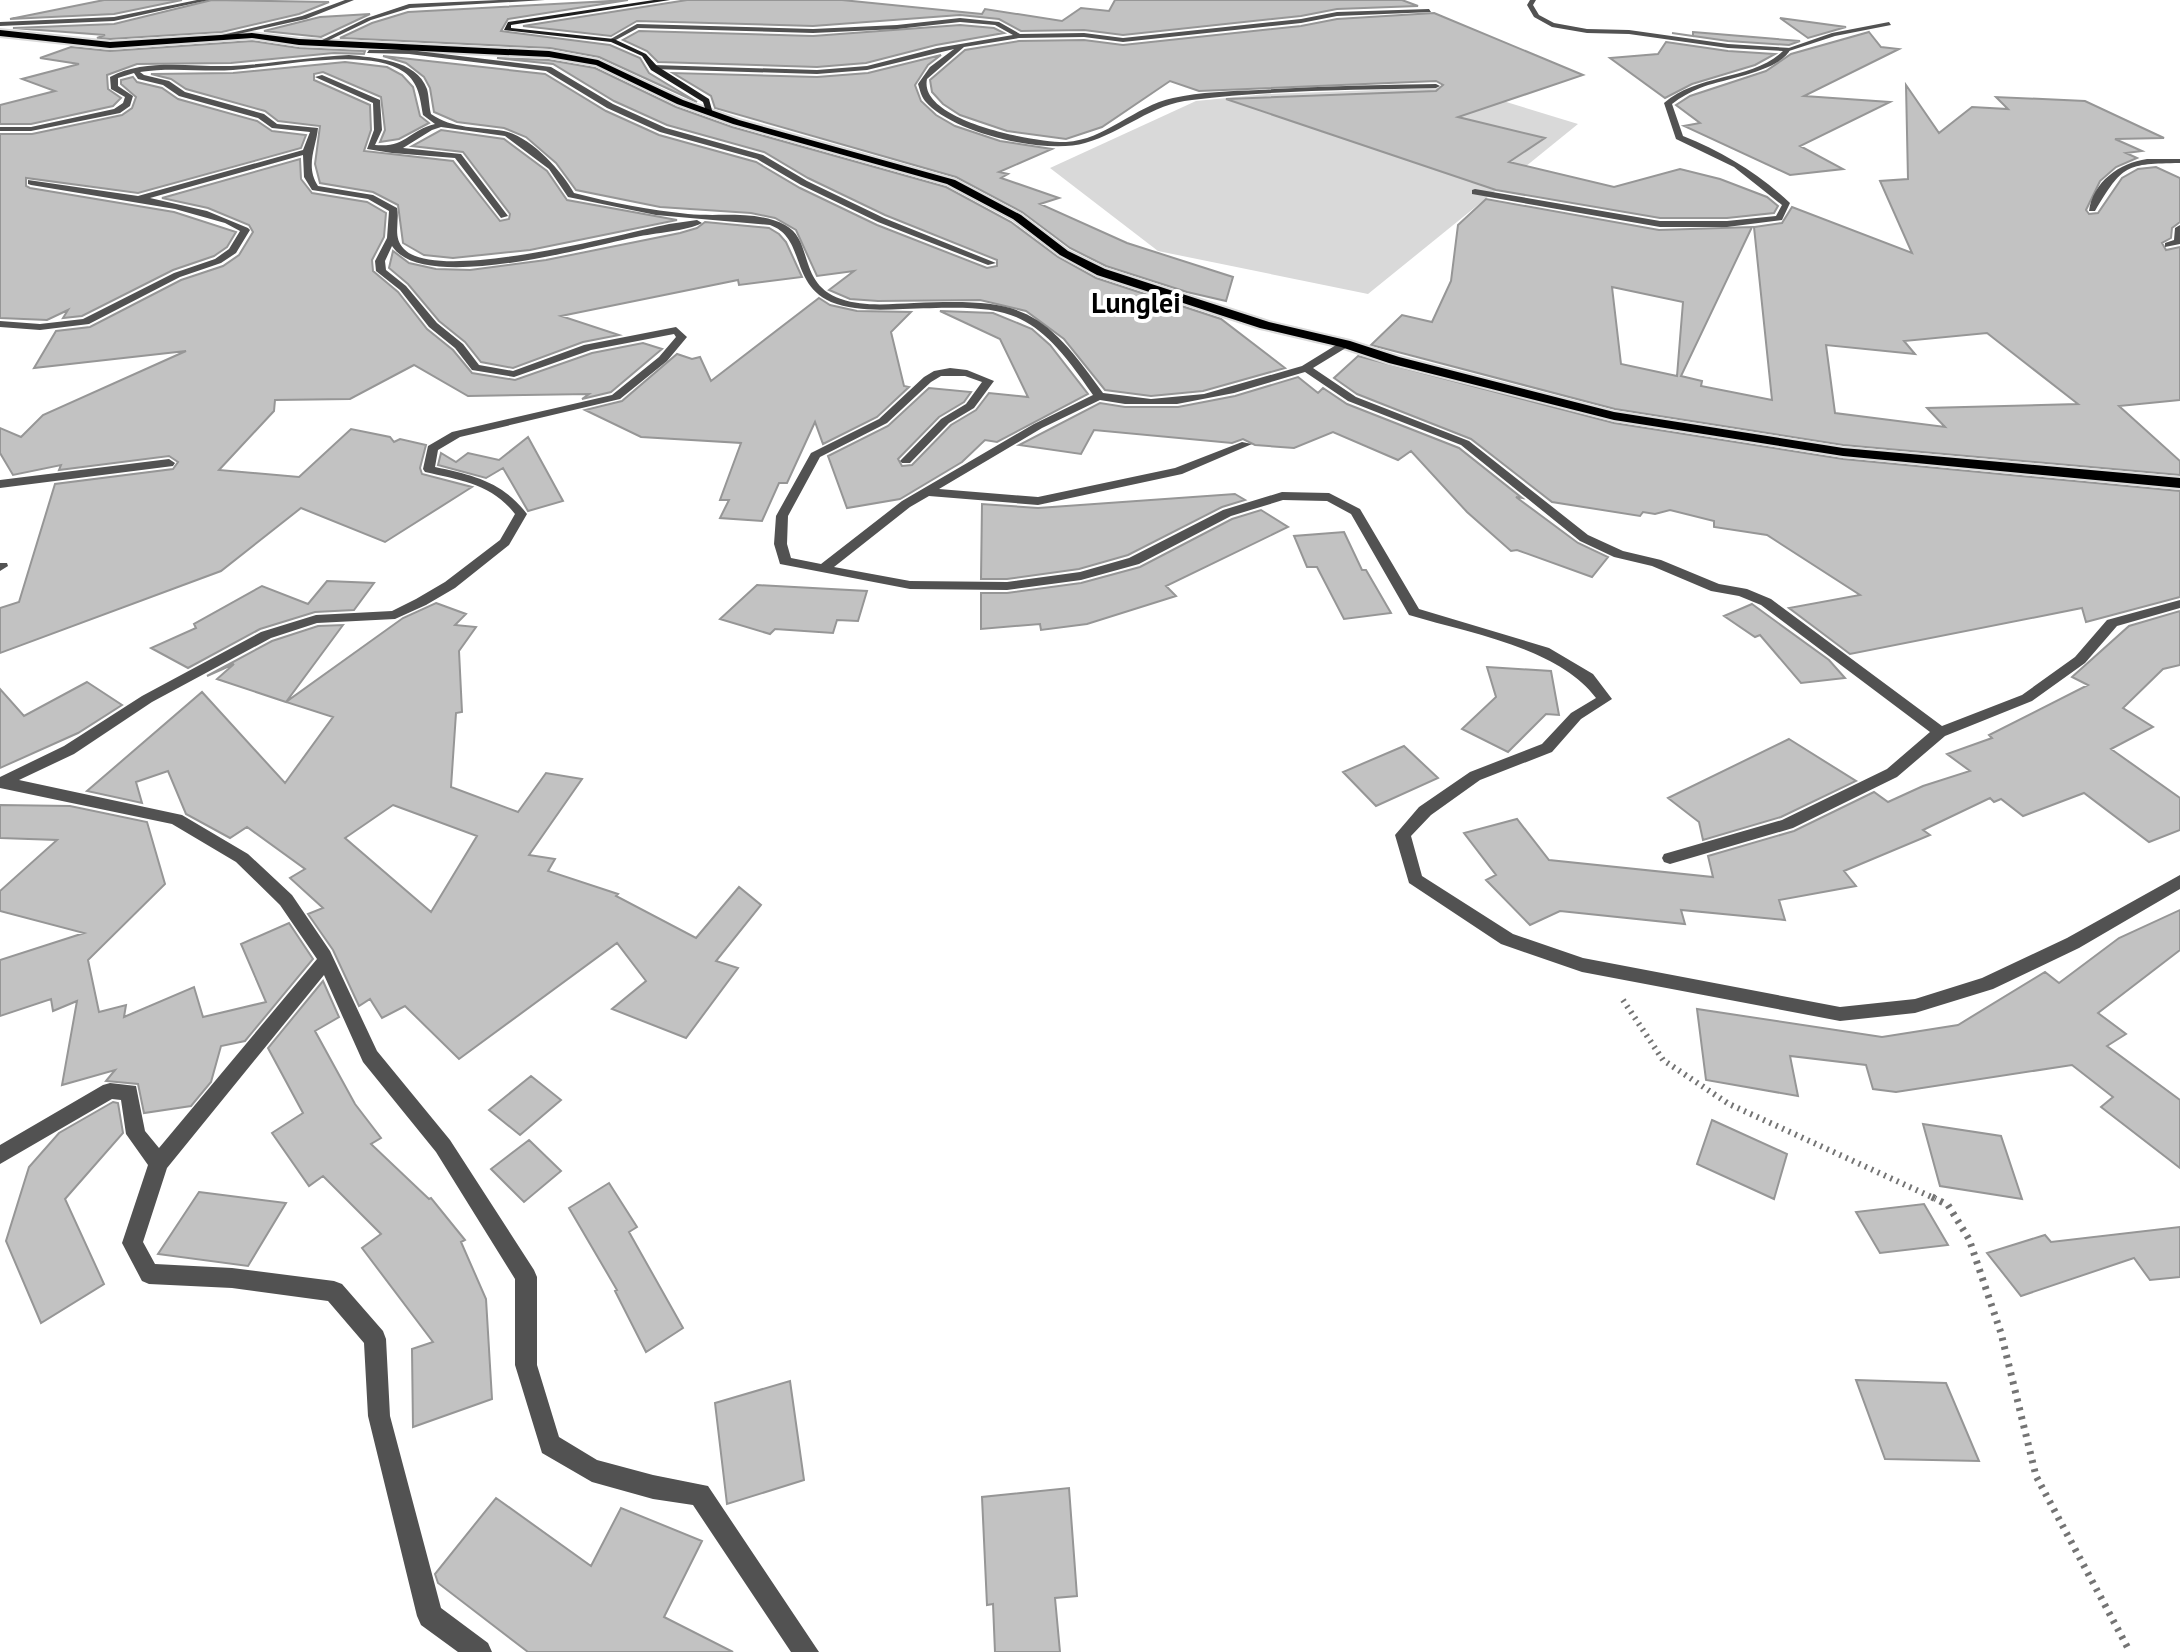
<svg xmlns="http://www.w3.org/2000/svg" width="2180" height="1652" font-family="'PT Sans',sans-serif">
<rect width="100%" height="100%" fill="#fff"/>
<path fill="#d9d9d9" d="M1457,87L1578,124L1368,294L1158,251L1050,168L1196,101L1267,94Z"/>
<path fill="#c2c2c2" stroke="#969696" stroke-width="2" fill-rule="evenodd" d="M104,0H182L114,14L10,19Z
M212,0L329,2L299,14L222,32L110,39L97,38L105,35L13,28L114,24Z
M628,0L508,19L501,31L610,45L640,58L649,73L697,102L599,57L550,48L340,38L372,23L408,12Z
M687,0H842L982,14L985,9L1062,21L1081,8L1109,11L1115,0H1402L1418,6L1337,9L1301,16L1123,35L1084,30L1021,31L999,19L960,15L813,26L637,21L611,36L523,26Z
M1434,13L1583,75L1458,117L1545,138L1509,162L1614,187L1680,169L1720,179L1767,197L1778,206L1774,213L1727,218H1660L1496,190L1226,99L1436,91L1443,85L1436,81L1199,91L1170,81L1102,127L1066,139L1007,131L960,115L943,104L932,92L930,80L965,50L1019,41L1084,40L1123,45L1301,26L1337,19Z
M370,14L321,37L264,31L320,17Z
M1780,18L1846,27L1808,38Z
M960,25L994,28L1004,33L936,45L866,63L817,67L658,62L647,51L623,40L639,31L813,36Z
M1693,32L1800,41L1789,45L1728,41L1672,33L1693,36Z
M1869,32L1881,47L1899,49L1804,96L1890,102L1800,146L1843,169L1790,175L1684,126L1700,123L1676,105L1690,96L1766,71L1791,54Z
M252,41L299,48L365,51L364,54L334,53L231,63L137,64L107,75L108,89L121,98L113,106L31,124H0V105L55,91L22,79L79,64L40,58L71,47L110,51Z
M1666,42L1728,51L1775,54L1755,65L1692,84L1665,98L1610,58L1658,54Z
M941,55L928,65L915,85L921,101L936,115L955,126L1000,141L1052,149L999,172L1008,174L1001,178L1059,198L1040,204L1127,243L1233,277L1226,301L1187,292L1106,266L1070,248L1022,212L956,177L715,108L711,96L673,73L817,77L868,73Z
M383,56L545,74L606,111L659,135L756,162L800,188L877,225L987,268L997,266V260L885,215L808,178L764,152L667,125L614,101L553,64L497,58L549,60L595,68L676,107L732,127L946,187L1011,222L1058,257L1096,278L1221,319L1285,368L1203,391L1151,396L1105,390L1064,339L1026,311L980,300L878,301L850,299L829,290L854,271L817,276L796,230L775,218L751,213L660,207L576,190L556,163L526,137L504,128L457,122L434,112L430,88L424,77L406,63Z
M345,62L387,67L402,75L413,87L420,116L429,123L399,139L380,142L385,130L381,97L323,72L314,74V80L370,105L371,130L364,151L453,161L500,221L509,219L510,214L463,152L412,146L441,130L504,139L547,171L567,200L677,220L530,250L453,258L424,255L403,243L398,205L373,192L320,183L315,164L320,126L278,121L265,111L186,89L171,79L151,74L233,73Z
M133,77L137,82L162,88L178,99L257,121L272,131L306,135L301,148L138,193L26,178V186L30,188L174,212L236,232L227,247L214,256L173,270L82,316L63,318L68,310L47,320L0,318V134H32L122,115L132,108L136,97L121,84V80Z
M1906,85L1939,133L1972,107L2008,109L1996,97L2085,101L2164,138L2115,139L2142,151L2126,153L2137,158L2116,167L2100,181L2086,210L2089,214L2098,213L2122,178L2138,169L2156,167L2180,178V222L2172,228L2171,238L2162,243L2166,250L2180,247V400L2119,406L2180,461V475L1843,445L1615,409L1371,345L1402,315L1432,322L1451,281L1458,225L1486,199L1659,230L1752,227L1681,376L1702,381L1701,386L1772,400L1754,227L1782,223L1792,207L1912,253L1880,181L1908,179ZM1612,287L1683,302L1677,376L1621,364ZM1987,333L2078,404L1927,408L1945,427L1835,413L1826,345L1915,354L1904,341Z
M300,159L301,179L312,193L367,202L386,213L384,237L372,260L373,271L398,292L427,329L453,350L472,373L515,380L592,353L643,343L662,349L611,392L582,399L589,394L468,396L414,365L350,399L275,400L274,411L219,470L299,477L351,429L390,437L394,442L400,439L426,445L420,468L422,474L472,487L385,542L301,508L221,571L0,653V608L19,602L55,484L173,469L178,462L169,456L59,470L61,465L13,475L0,453V428L21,437L43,415L186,351L34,368L56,331L90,327L181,280L223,266L239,255L253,232L249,225L208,208L162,198Z
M705,222L769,228L779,234L786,242L802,277L739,285L738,280L561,316L619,335L583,342L513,368L481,362L465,342L439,321L408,284L389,268L393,251L409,263L436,269L470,270L546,260L680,233L697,228Z
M819,298L830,305L857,311L911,312L891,332L904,386L909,387L877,417L823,444L815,422L787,483H779L762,521L720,518L729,500H720L741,443L641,437L585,410L622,401L677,354L692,359L700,357L711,381Z
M940,311L993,313L1032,329L1050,345L1088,394L997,442L985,440L962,462L900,499L847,508L828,456L888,426L929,388L971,392L964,402L939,417L898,459L902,466L912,465L951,425L976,410L989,393L1028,397L1000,339Z
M1358,356L1614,423L1843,459L2180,491V597L2086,622L2082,608L1850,654L1789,608L1860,595L1767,535L1714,527V521L1670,510L1655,514L1643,512L1640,516L1552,502L1471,439L1357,394L1334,378Z
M1298,377L1318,393L1323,388L1347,404L1459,448L1522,498L1516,497L1578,543L1608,557L1592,577L1517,550L1511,551L1467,512L1411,451L1398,460L1333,432L1294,448L1255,445L1243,439L1232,443L1094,430L1081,454L1019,445L1100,403L1125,407H1178L1235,396Z
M528,437L563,501L528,511L503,468L486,478L438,465L441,453L456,462L468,453L499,460Z
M1235,494L1245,500L1222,507L1128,555L1079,569L1007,579H981L982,504L1038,508Z
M1261,510L1288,527L1166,586L1176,596L1087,624L1041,630L1040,624L981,629V593H1007L1081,583L1140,567L1232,519Z
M1344,532L1362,570H1366L1391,613L1344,619L1317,567H1307L1294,536Z
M327,581L374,583L354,610L315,612L260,629L188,668L151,648L196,628L194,624L262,586L308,604Z
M757,585L867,591L858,621L837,620L833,633L775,629L770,634L720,619Z
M436,603L466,614L455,625L476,627L459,651L462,712L456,713L451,787L518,812L546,773L582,779L529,855L555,859L548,871L618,894L616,896L696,938L739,887L761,905L716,961L738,968L686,1038L612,1009L646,981L617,943L459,1059L405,1006L382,1018L370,999L359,1006L333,950L308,914L323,908L290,878L305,869L247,827L230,838L186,814L168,771L136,782L142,803L87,791L202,692L285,783L333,717L286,702L403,618ZM393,805L477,836L431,912L345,838Z
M1752,604L1829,660L1845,678L1801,683L1760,635L1755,637L1724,616Z
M2180,611V665L2163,669L2123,708L2153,727L2111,749L2180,798V830L2149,842L2084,793L2023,816L2001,799L1994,802L1990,798L1923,830L1930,835L1844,871L1856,886L1779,900L1785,920L1681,910L1685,924L1560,911L1530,925L1486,880L1496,875L1464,833L1517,819L1549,860L1713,877L1708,856L1794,831L1874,792L1888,802L1923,786L1970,771L1947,754L1992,738L1989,735L2088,685L2072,677L2129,626Z
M343,625L286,702L217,679L234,664L207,676L272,641L318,626Z
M1487,667L1551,671L1559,715L1546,714L1508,752L1462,729L1496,697Z
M87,682L122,705L78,733L0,768V689L24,716Z
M1789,739L1856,781L1781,817L1703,840L1699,822L1668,798Z
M1404,746L1438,778L1376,806L1343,772Z
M0,805L70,806L147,822L165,884L88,960L99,1012L126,1005L124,1017L194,987L203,1017L266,1002L241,944L289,923L313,959L245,1041L221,1046L211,1082L191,1106L144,1113L138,1084L106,1081L115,1070L62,1085L77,1001L53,1011L51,999L0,1016V960L84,933L0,911V891L57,840L0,838Z
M2180,910V950L2098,1013L2126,1034L2107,1046L2180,1100V1168L2101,1107L2113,1097L2072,1065L1896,1092L1873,1089L1866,1065L1790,1056L1798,1096L1706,1080L1697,1009L1882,1037L1958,1025L2045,972L2059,983L2119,938Z
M323,981L339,1017L315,1031L355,1104L381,1138L371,1144L429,1199L431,1198L465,1240L461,1242L486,1299L492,1399L413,1427L412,1349L433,1342L362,1248L381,1234L323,1176L309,1186L272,1133L303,1113L268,1048Z
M531,1076L561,1100L520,1135L489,1110Z
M113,1102L118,1103L123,1133L65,1199L104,1284L41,1323L6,1241L29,1167L59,1133Z
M1712,1120L1787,1154L1774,1199L1697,1164Z
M1923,1124L2001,1136L2022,1199L1940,1186Z
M529,1140L561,1171L524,1202L491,1169Z
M609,1183L637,1227L629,1232L683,1328L646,1352L615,1291L617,1290L569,1208Z
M199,1192L286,1203L248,1266L158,1254Z
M1924,1204L1948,1245L1880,1253L1856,1212Z
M2180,1227V1277L2150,1280L2134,1258L2021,1296L1987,1253L2045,1235L2051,1242Z
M1856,1380L1946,1383L1979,1461L1885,1459Z
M790,1381L804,1480L727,1504L715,1403Z
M1069,1488L1077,1596L1055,1598L1060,1652H995L993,1604L987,1605L982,1497Z
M496,1498L591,1566L621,1508L702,1541L664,1617L733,1652H528L438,1583L435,1574Z"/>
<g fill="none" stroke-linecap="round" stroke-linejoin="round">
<defs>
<path id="primary" d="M0,30L110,42L252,33L299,39L549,51L598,60L683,100L739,120L955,180L1021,215L1068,251L1105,269L1269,322L1350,341L1399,357L1614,412L1843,448L2180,478V488L1843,456L1614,420L1389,363L1341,347L1260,328L1097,275L1060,255L1013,219L947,184L733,124L677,104L596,65L549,57L299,45L252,38L110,48L0,36Z"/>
</defs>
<use href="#primary" stroke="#dbdbdb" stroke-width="4"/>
<path stroke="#747474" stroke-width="6" stroke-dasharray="2 5" stroke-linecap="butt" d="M1623,1000L1663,1060L1729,1104L1936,1199"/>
<path stroke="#747474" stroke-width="7" stroke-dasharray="3 6" stroke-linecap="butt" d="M1932,1197L1948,1205L1969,1239L2001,1333L2036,1476L2130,1652"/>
<path fill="#525252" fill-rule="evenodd" d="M1889,22L1891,25L1835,36L1789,51L1786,49L1832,33Z"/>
<path fill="#525252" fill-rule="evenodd" d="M197,0H209L114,21L0,26V22L114,17Z
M345,0H354L306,19L225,37L222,35L302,16Z
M499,0H545L410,8L371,20L321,44L316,43L367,18L409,4Z
M1530,0H1536L1533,5L1539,15L1554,23L1587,29L1629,30L1728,44L1791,48C1781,72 1725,78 1700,88C1690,92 1681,97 1672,104L1683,136C1723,152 1758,173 1790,203L1782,220L1727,227H1660L1472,194V190L1475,189L1660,221H1727L1776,216L1782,205L1734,167L1676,139L1664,103C1698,73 1751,81 1783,51L1728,48L1629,34L1587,33L1552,27L1534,17L1527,5Z
M1429,9L1431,12L1337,16L1301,23L1123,42L1084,37L1019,38L964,47L927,79C918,121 1036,143 1066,142C1105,140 1135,106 1173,98C1201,92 1230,91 1259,90C1318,86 1377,85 1436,84L1440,86L1436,88C1355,90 1273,90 1192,100C1151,104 1124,132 1085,143C1046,155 952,133 925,101C921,96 920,90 918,84L930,67L954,49L867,70L817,74L653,69L649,67L653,65L817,70L867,66L937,48L1013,35L995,25L960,22L897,29L813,33L638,28L614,41L609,40L637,24L813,29L897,25L960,18L999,22L1020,34L1084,33L1123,38L1301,19L1337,12Z
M369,50H409L551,67L613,104L666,128L763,155L807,181L884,218L996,263L988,265L878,222L801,185L757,159L660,132L607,108L546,71L409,54L367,53Z
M349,55C374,58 416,59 427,89C429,96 429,106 431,114C452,129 479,127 504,131C530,136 562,171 574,193C612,203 650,210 688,214C719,217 757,210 785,225C814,240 797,284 841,299C864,307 891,304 914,303C1020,299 1041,305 1103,393L1151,399L1204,394L1302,366L1341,342H1349V346L1313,368L1356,397L1469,441L1588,535L1623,551L1661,560L1719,584L1747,589L1771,599L1942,726L2022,695L2075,657L2107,620L2180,600V608L2117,626L2085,663L2032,701L1945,736L1897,777L1793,828L1670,864L1664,862L1662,858L1664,854L1782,820L1887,769L1930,732L1761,605L1739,596L1711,591L1652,566L1614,557L1580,541L1461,445L1348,401L1305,372L1234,393L1177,404H1125L1100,400L1042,428L939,489L1038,497L1175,468L1242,442L1252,444L1182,474L1038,505L929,496L910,507L834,567L910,581L1007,582L1080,572L1129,558L1223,510L1282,492L1329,493L1360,509L1419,609L1549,648L1593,674L1612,699L1581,719L1552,752L1480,780L1431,815L1411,836L1422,876L1513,934L1583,958L1840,1007L1915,999L1982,978L2067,938L2180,875V889L2079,948L1993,989L1915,1013L1840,1021L1582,972L1501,944L1409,883L1395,835L1419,807L1470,772L1542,744L1571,713L1596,698C1558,647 1468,633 1409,615L1351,514L1327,501L1283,500L1231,516L1139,564L1081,580L1007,590L910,589L780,564L774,544L776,516L811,453L879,419L924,377L934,371L950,368L967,370L994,381L974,408L949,423L910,463H902L900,461L941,419L966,404L982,382L965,376H941L931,382L887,423L820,457L788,516L787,544L791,558L821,564L902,501L1034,424L1093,395C1031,304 1009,305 903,309C880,310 853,311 831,302C789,283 806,238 770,225L656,215L568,197L549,169L505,136L441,127L432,130L403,148L461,154L508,216L501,218L455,158L392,153L367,149L374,130L373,103L315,77L322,75L380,100L382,130L375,145C406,148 408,131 435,124L423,115C420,98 419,83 404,72C368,46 276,67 233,70C202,72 171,67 140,72L144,75L169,81L185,92L264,114L277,124L318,128C316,148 305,166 318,186L373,195L397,208C400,222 392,237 404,249C437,284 621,234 669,224L697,220L702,223C687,231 654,233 636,237C587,247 423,294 392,246L385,261L386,270L406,286L437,323L463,344L479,365L513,371L584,345L676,327L687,337L667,361L620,399L460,437L438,450L435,467C473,475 503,482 527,514L509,545L455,588L426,605L395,619L317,623L271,638L152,702L74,754L19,780L182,815L248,854L292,895L330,951L377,1051L450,1140L534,1270L537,1277V1365L559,1437L597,1460L653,1475L708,1486L819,1652H791L693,1505L653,1499L592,1482L542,1453L515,1365V1279L436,1152L363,1062L324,975L167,1168L143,1242L155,1264L232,1268L334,1281L342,1284L383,1331L386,1339L390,1416L441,1608L488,1643L492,1652H458L421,1625L417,1616L368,1416L364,1343L328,1301L232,1288L149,1284L142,1281L122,1243L148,1165L126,1134L121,1100L112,1099L0,1164V1145L103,1085L110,1083L136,1086L145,1131L159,1148L317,959L280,905L236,862L172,824L0,788V777L64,746L142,696L261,632L316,615L392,611L416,599L445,582L500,540L515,514C492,484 460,480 425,472L423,469L428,446L452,432L612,395L659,357L676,337L674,334L591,350L514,377L472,370L455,348L429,327L400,290L376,271L375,261L387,238L389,211L368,199L312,190L304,177L303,155L150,198L207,211L248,228L250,230L236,253L221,263L180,277L89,324L40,330L0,327V321L40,324L83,319L174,273L215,259L229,249L240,231L225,223L175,209L31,185L28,184V180L138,196L303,150L310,132L272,128L258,118L179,96L163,85L138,79L134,73L118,78V86L133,96L130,106L120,113L31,131H0V127H31L114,109L123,103L125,97L111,89L110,77C145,58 190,67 231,66C270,64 309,57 349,55Z
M2147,159H2180V163C2126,164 2123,164 2095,211H2089C2093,182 2119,163 2147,159Z
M2180,225V244L2165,247V243L2174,240L2175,228Z
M169,459L175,463L173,466L0,488V480Z
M0,563H7L8,566L0,571Z"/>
<path fill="#1f1f1f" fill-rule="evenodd" d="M654,0H670L511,25V28L614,39L646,54L657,66L709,99L713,114H707L703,102L651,70L642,56L611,42L504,30L508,22Z"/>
<use href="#primary" fill="#000" fill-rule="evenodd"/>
</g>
<g text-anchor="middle" stroke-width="8" stroke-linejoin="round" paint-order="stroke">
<g font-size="28" font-weight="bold" fill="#000" stroke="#fff">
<text x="1136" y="313">Lunglei</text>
</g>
</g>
</svg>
